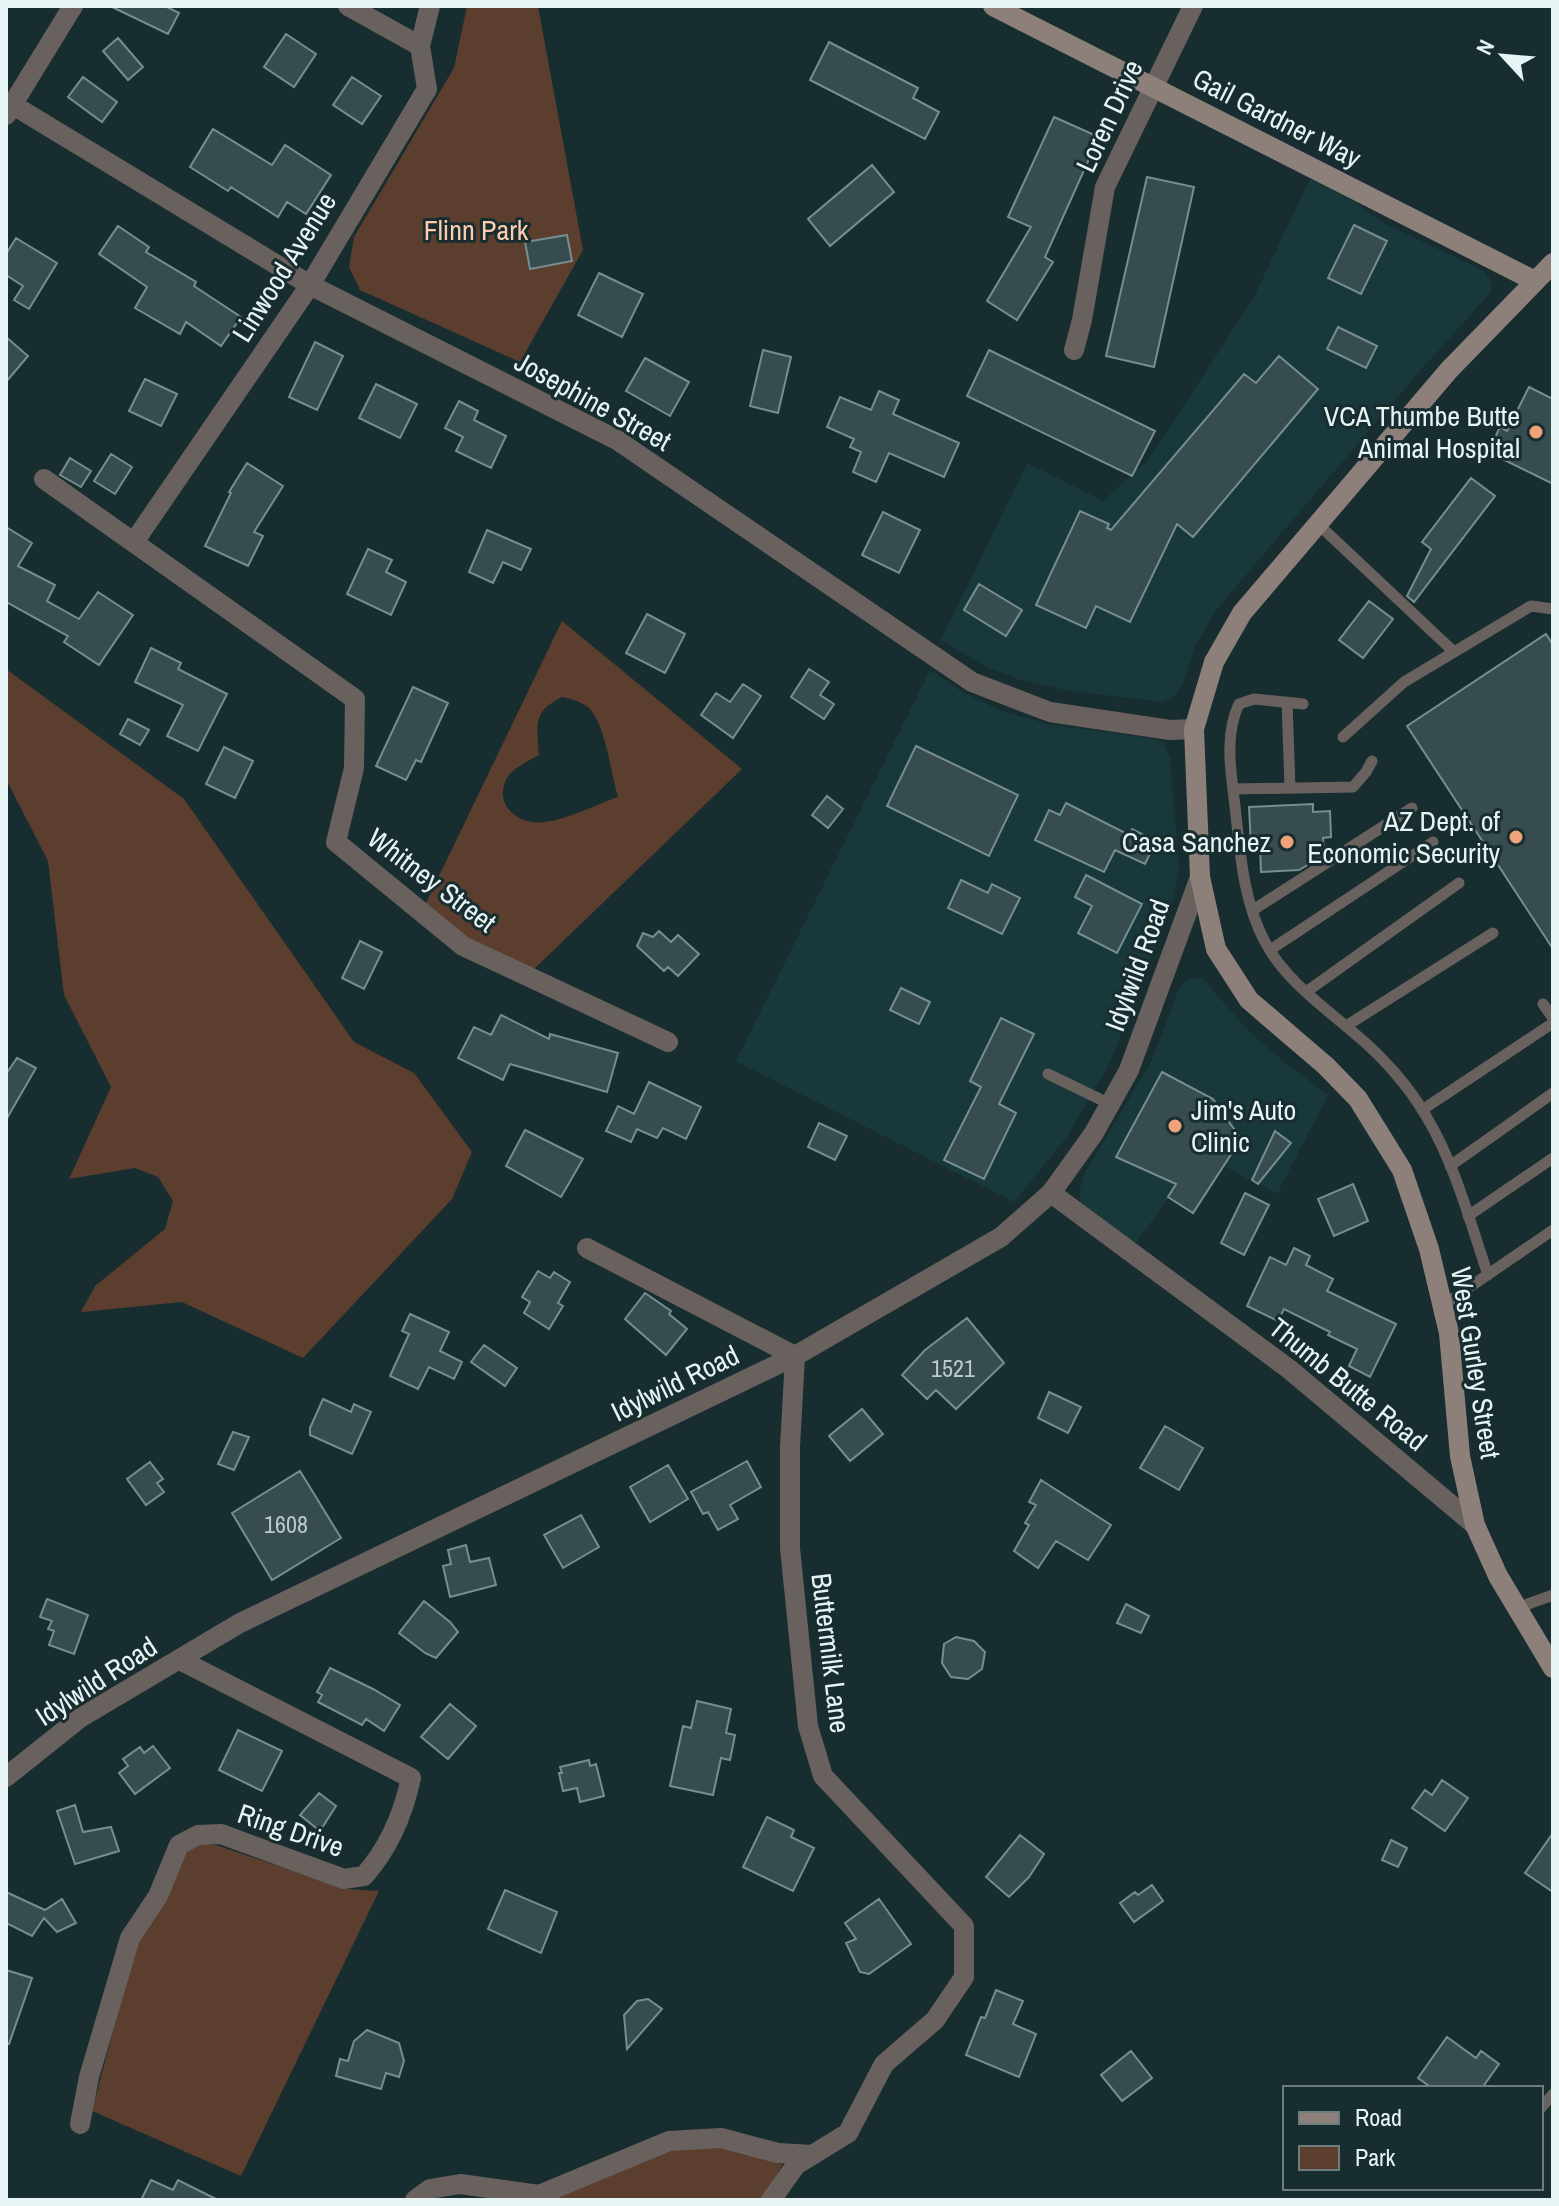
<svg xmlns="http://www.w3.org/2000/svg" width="1559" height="2206" font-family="'Archivo Narrow',sans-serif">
<rect width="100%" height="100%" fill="#182d2f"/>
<path fill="#19383c" d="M1310,179L1357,203L1381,222L1484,271L1491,281V292L1413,379L1217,609L1197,642L1183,683L1175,695L1163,702L1070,691L1021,680L986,667L941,640L1027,463L1103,501L1148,460L1253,299Z
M930,670L961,691L997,709L1047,724L1154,739L1163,743L1170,758L1179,868L1174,898L1110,1063L1067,1137L1014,1202L736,1061Z
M1190,978H1202L1245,1027L1273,1053L1328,1095L1277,1194L1201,1154L1135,1244L1080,1202L1079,1192L1086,1171L1152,1060L1179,988Z"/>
<path fill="#5c3e2e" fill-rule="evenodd" d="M467,6H538L583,250L520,362L360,290L349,267L354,237L454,68Z
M562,621L742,769L533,970L463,935L426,903ZM562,697C572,699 584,702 591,710C606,729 611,773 618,797C596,805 567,819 545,822C522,826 495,808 505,782C510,769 527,762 539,755C537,725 532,712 562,697Z
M6,669L184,799L354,1042L414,1073L472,1152L452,1199L303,1358L182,1302L81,1312L95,1286L165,1229L173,1201L158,1177L135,1168L69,1179L111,1087L64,995L48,861L6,779Z
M195,1843L216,1845L347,1889L379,1891L241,2176L92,2111L135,1948L183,1853Z
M710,2145L783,2164L762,2200H550L666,2151Z"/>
<path fill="#364c4e" stroke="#768e91" stroke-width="2" d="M110,6H165L179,13L168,34Z
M286,34L316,54L294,87L264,67Z
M118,38L143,67L128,80L103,51Z
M829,42L918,88L913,98L939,112L925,139L810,80Z
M83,77L117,102L102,122L68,97Z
M352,77L381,96L362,124L333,105Z
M1054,117L1099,137L1045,257L1053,262L1017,320L987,301L1031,227L1008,217Z
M213,129L272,165L285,145L331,175L306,214L287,202L278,217L231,187L228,191L190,167Z
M872,165L894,192L830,246L808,219Z
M1147,177L1194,187L1154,367L1106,356Z
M1354,225L1387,241L1361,294L1328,278Z
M118,226L149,247L146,252L196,282L194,286L241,317L221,346L186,322L180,334L135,308L147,287L99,254Z
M567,235L572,261L530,269L525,242Z
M16,238L57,263L29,309L14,300L23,286L6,275V254Z
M599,273L643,294L622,337L578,315Z
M1338,327L1377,346L1366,368L1327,349Z
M6,337L28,356L6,382Z
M315,342L343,356L317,410L289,397Z
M763,350L791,357L778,413L750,406Z
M989,350L1155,431L1132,476L967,396Z
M1279,356L1318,389L1193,537L1177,524L1130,622L1096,606L1086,628L1036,605L1080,511L1109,524L1107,528L1111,530L1244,374L1256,383Z
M645,358L689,382L670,416L626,391Z
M145,379L177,394L161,426L129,411Z
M376,384L417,404L400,438L359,418Z
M1529,387L1553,399V484L1488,452L1500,427L1507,431Z
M879,391L899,400L893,414L959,443L944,477L889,453L876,482L853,472L861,452L850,447L854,439L827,427L840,397L871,410Z
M459,401L478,411L474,420L506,436L491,468L456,451L463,437L445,428Z
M111,454L132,467L115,494L94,481Z
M70,458L91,471L81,487L60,475Z
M247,463L283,486L254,532L263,536L248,566L205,546L231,493L229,492Z
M1471,478L1495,496L1414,602L1407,596L1431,549L1422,542Z
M883,512L920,530L899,573L862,555Z
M6,527L32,543L18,566L55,585L47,601L79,619L98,592L133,615L99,665L64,642L68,636L6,602Z
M487,530L531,549L521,570L503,562L493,583L469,572Z
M368,549L392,560L386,572L406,582L391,615L347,594Z
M979,584L1022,610L1006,636L964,610Z
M1369,601L1393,619L1363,658L1339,640Z
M647,614L685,634L665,673L626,653Z
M1546,634L1553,645V949L1407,726Z
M151,648L181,663L178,669L227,694L198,751L167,736L183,705L135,682Z
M809,669L829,682L820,695L834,704L824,719L791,697Z
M743,684L761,696L733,738L701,715L716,693L730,702Z
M413,687L448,703L421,762L416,760L406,780L376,766Z
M128,719L149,730L140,745L120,734Z
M916,746L1018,795L989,856L887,806Z
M224,747L253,761L235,798L206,784Z
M827,796L843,809L828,828L812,815Z
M1066,803L1129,835L1132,829L1156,841L1145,864L1115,850L1104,872L1035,840L1049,810L1060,815Z
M1313,804V812L1330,811L1331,837L1323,838L1324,855L1299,870L1261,872L1260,846H1251L1249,807Z
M1086,875L1142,904L1117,953L1078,933L1092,906L1075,897Z
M961,880L988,893L992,884L1020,898L1002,934L948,908Z
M659,931L671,942L678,935L699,954L678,976L668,967L664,971L637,946L643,933L653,937Z
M360,941L382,952L364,989L342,978Z
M901,988L930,1002L919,1024L890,1010Z
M501,1015L549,1039L550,1034L618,1053L607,1092L510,1064L503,1080L458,1058L474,1027L491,1035Z
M1001,1018L1034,1034L999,1104L1016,1113L984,1179L944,1160L981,1087L970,1081Z
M17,1058L36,1068L6,1120V1074Z
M1162,1072L1213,1099L1241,1139L1193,1213L1168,1197L1176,1184L1116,1157Z
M649,1082L701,1107L686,1139L663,1128L657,1138L637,1129L631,1142L606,1131L618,1106L634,1114Z
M819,1123L847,1136L835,1160L808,1147Z
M525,1130L583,1159L561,1197L506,1166Z
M1275,1131L1291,1143L1258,1184L1252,1180Z
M1353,1184L1368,1221L1334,1236L1318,1199Z
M1245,1193L1269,1205L1244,1255L1221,1243Z
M1294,1248L1310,1256L1306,1265L1333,1279L1327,1291L1396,1324L1370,1377L1349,1366L1357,1349L1328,1335L1330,1332L1284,1309L1278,1321L1247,1306L1270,1257L1286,1265Z
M538,1271L550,1278L554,1272L570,1282L558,1303L563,1306L549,1329L524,1313L530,1302L522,1297Z
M645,1293L671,1311L669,1314L687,1329L666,1355L625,1319Z
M410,1314L449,1332L440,1351L462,1362L454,1379L429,1367L418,1389L390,1376L409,1334L402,1331Z
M967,1318L1004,1363L956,1409L936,1390L927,1399L902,1375L925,1350Z
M484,1345L517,1368L505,1386L471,1362Z
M1049,1392L1081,1407L1068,1433L1038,1418Z
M323,1399L351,1412L354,1404L371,1412L352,1454L310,1435V1428Z
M862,1409L883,1434L850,1461L829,1436Z
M1165,1426L1203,1448L1179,1490L1140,1468Z
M233,1432L249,1437L234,1470L218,1464Z
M747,1461L761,1487L730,1505L738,1519L718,1530L708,1512L703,1514L691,1492Z
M150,1462L163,1479L157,1483L164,1492L146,1505L127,1479Z
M668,1465L688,1499L650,1522L630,1487Z
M300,1471L341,1538L272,1580L232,1513Z
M1041,1480L1111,1525L1088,1560L1056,1541L1038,1568L1014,1551L1029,1525L1025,1523L1036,1505L1029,1502Z
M581,1515L599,1547L563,1568L544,1535Z
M466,1545L470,1562L489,1558L496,1585L450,1597L443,1566L451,1564L448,1550Z
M47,1599L88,1615L74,1654L49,1645L54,1631L48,1629L52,1621L40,1617Z
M424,1601L450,1622L458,1632L436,1658L425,1653L399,1633Z
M1126,1604L1149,1616L1141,1633L1117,1623Z
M956,1637L974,1641L985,1652L982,1669L968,1679L951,1677L942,1663L944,1644Z
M330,1668L373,1689L400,1705L384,1731L366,1719L362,1725L318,1702L322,1695L317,1692Z
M697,1701L731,1709L726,1733L735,1735L730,1760L721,1758L713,1795L670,1786L683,1726L691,1728Z
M450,1704L476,1726L448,1759L421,1737Z
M238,1730L282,1751L262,1791L219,1770Z
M153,1746L170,1768L135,1794L119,1773L128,1766L123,1759L140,1747L144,1753Z
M589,1760L590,1766L596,1764L604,1796L580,1802L577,1788L563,1791L559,1773H562L560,1767Z
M1442,1780L1468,1798L1445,1831L1412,1808L1425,1790L1432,1795Z
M319,1793L336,1806L320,1831L300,1815Z
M75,1805L83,1832L111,1827L119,1851L75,1864L57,1811Z
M767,1817L794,1830L791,1837L814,1848L793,1891L743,1867Z
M1553,1833V1892L1525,1873Z
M1020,1835L1044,1854L1029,1877L1009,1897L986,1877Z
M1391,1840L1407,1848L1398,1867L1382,1860Z
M1152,1885L1163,1901L1134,1922L1120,1903L1135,1892L1138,1895Z
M505,1890L557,1912L541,1953L488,1929Z
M6,1892L45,1910L62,1899L76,1923L57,1932L44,1918L32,1936L6,1923Z
M879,1899L911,1944L869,1974L860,1972L846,1943L856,1939L845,1923Z
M6,1970L32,1978L9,2044H6Z
M996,1990L1023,2001L1013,2024L1036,2034L1019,2077L966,2055L981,2017L985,2018Z
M648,1999L662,2009L627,2049L624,2015L637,2001Z
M367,2030L399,2043L404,2061L399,2077L386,2073L381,2089L336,2076L340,2059L348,2061L354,2041Z
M1447,2037L1476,2058L1481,2051L1499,2064L1482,2088H1432L1418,2078Z
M1131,2051L1152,2078L1122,2101L1101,2075Z
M151,2180L173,2190L178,2180L218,2200H141Z"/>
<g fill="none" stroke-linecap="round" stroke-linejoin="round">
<path stroke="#69615d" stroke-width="11" d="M1318,524L1454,652
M1287,702L1290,788
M1303,704L1254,699L1239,704C1224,735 1231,773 1235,806C1240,851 1243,901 1265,942C1285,980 1323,1006 1354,1033C1381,1055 1409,1086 1426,1116C1455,1164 1470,1222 1488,1275
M1343,737L1404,682L1531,606L1553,609
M1233,789L1353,787L1366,772L1372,761
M1253,910L1412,808
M1270,950L1433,842
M1306,992L1459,883
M1543,1004L1553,1018
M1346,1026L1493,933
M1048,1074L1110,1104
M1422,1110L1553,1023
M1450,1166L1553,1093
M1468,1216L1553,1158
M1442,1306L1553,1230
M1517,1608L1553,1595
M1541,2108L1553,2094"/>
<path stroke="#69615d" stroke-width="20" d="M348,6L420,46
M13,105L310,285L617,440L972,682L1050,712L1170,730L1194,729
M6,115L73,6
M1074,350L1082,320L1105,187L1193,6
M44,479L355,699L354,768L336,842L463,946L668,1042
M134,542L310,285L427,89L420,46L430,6
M1051,1193L1289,1369L1475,1525
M587,1248L795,1356L790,1447V1548L808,1726L823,1776L964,1926V1977L935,2020L884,2064L848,2133L796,2165L771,2200
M6,1777L80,1718L240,1623L795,1356L1001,1237L1051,1193L1094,1133L1129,1070L1200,877
M80,2124L89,2077L130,1938L158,1896L179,1845L198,1835L221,1834L344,1879L364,1876C389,1848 403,1815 411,1778L180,1660
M415,2200L430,2189L460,2184L539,2195L669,2141L721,2138L778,2153L812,2155"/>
<path stroke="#8d807a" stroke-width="20" d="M993,6L1535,281
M1553,263L1449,370L1242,613L1214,662L1194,729L1200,877L1216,949L1249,1000L1326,1066L1358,1099L1402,1170L1429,1249L1449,1333L1460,1456L1475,1525L1498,1576L1553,1668"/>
</g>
<g fill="#efa378" stroke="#182d2f" stroke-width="3">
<circle cx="1536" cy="432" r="8"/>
<circle cx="1516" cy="837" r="8"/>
<circle cx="1287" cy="842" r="8"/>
<circle cx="1175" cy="1126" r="8"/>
</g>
<g text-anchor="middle" stroke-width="6" stroke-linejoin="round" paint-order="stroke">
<g font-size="24" fill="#bbcacb">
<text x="953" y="1377">1521</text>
<text x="286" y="1533">1608</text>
</g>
<g font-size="28" fill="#e7f4f5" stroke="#182d2f">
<text transform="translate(1109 116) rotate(-65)" y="10">Loren Drive</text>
<text transform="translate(1277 118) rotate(27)" y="10">Gail Gardner Way</text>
<text transform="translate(284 267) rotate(-58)" y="10">Linwood Avenue</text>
<text transform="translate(593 401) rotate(29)" y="10">Josephine Street</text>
<text transform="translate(432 880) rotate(37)" y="10">Whitney Street</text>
<text transform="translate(1137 965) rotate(-70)" y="10">Idylwild Road</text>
<text transform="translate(1476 1363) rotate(81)" y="10">West Gurley Street</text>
<text transform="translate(675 1383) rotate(-26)" y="10">Idylwild Road</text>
<text transform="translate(1348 1384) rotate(39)" y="10">Thumb Butte Road</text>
<text transform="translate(831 1653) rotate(83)" y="10">Buttermilk Lane</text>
<text transform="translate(96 1681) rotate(-33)" y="10">Idylwild Road</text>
<text transform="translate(291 1830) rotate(19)" y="10">Ring Drive</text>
</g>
<g font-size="28" fill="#fecbaf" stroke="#182d2f">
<text x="476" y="240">Flinn Park</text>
</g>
<g font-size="28" fill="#e7f4f5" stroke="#182d2f" text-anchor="end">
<text x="1520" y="426">VCA Thumbe Butte<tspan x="1520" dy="32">Animal Hospital</tspan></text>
<text x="1500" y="831">AZ Dept. of<tspan x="1500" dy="32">Economic Security</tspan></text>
<text x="1271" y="852">Casa Sanchez</text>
<text x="1191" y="1120" text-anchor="start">Jim's Auto<tspan x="1191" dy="32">Clinic</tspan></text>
</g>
</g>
<rect width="1559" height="2206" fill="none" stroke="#e7f4f5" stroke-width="16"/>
<rect x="1283" y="2086" width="260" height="104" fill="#182d2f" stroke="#6b7d7e" stroke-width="2"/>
<rect x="1299" y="2112" width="40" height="12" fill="#8d807a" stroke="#6b7d7e" stroke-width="2"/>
<text x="1355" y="2126" font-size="24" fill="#e7f4f5">Road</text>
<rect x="1299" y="2146" width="40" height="24" fill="#5c3e2e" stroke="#6b7d7e" stroke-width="2"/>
<text x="1355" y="2166" font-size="24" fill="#e7f4f5">Park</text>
<g transform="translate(1503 56) rotate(296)" stroke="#182d2f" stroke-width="6" paint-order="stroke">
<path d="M0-6L14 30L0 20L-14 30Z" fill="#e7f4f5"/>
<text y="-12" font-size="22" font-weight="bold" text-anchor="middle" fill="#e7f4f5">N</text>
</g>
</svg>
